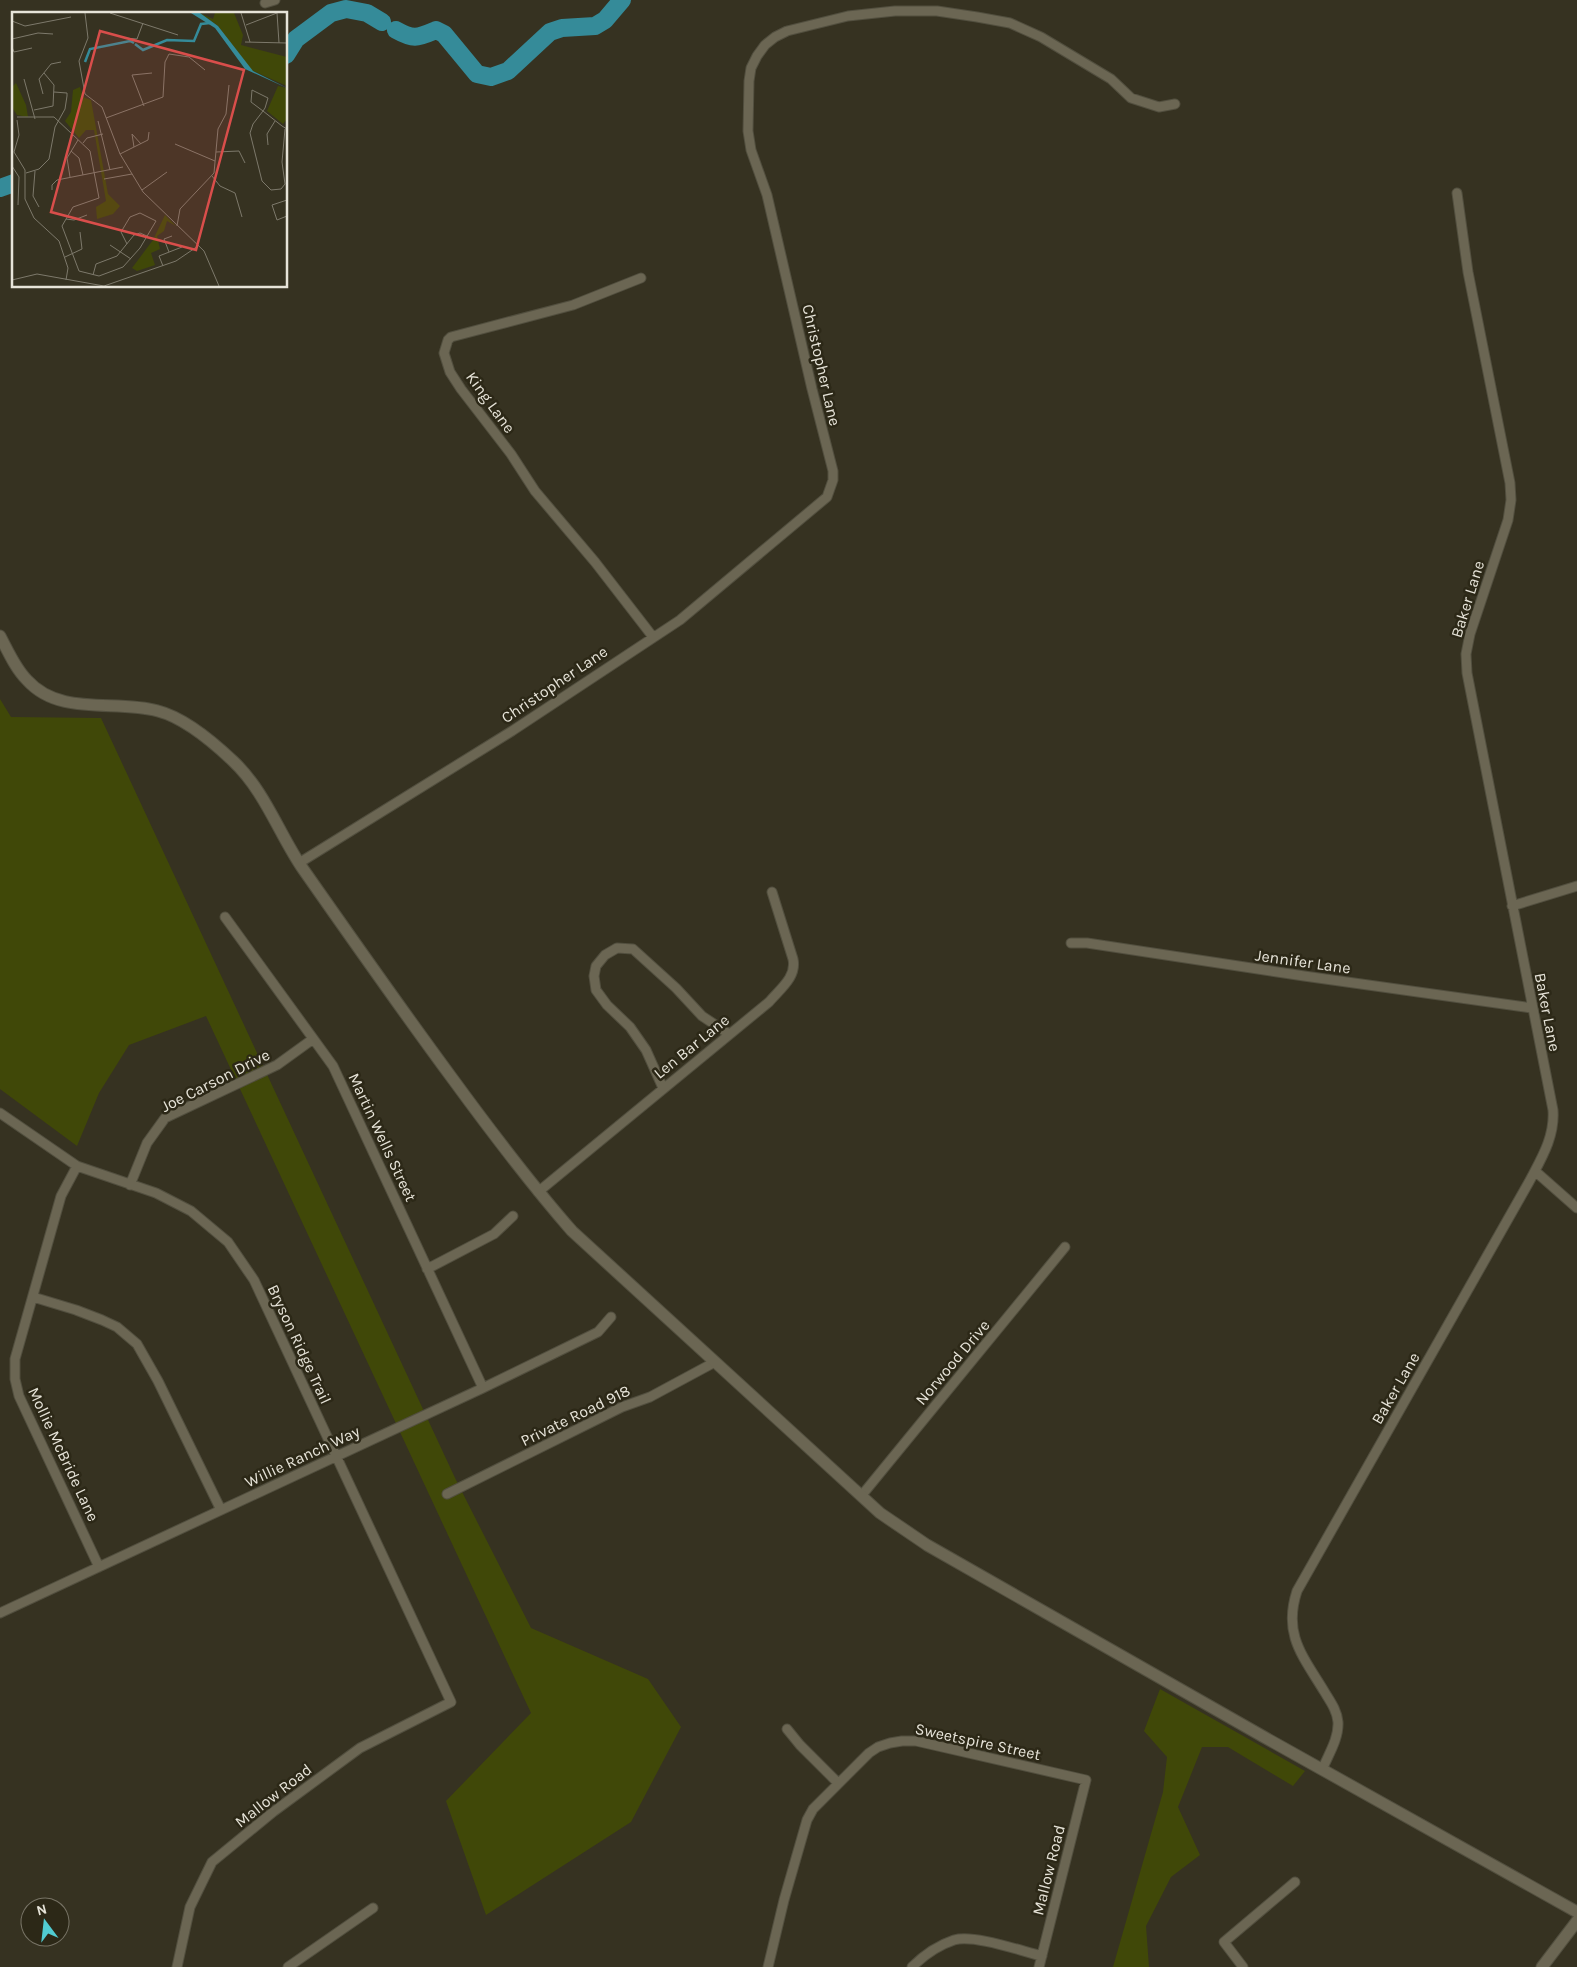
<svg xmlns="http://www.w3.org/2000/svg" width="1577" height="1967" font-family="Karla,sans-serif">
<rect width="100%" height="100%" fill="#363221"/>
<path fill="#404808" d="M0,699L11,717L101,718L456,1480L531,1628L648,1679L681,1727L631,1822L486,1915L446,1801L531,1713L206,1016L129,1045L99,1093L77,1146L0,1089Z
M1160,1689L1305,1771L1293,1786L1228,1747H1202L1178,1807L1200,1855L1171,1877L1146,1926L1149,1967H1113L1163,1792L1167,1757L1144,1731Z"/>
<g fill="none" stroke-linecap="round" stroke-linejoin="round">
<path stroke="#358b99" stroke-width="18" d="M396,30C414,40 417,38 436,30L444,34L477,74L491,77L508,71L550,32L562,28L595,26L605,20L622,0
M286,55L296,39L331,13L346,9L367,13L382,22
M0,188L14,183"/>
<defs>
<path id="minor" d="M265,3L275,0
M641,278L573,305L451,337L448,340L444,353L450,372L461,389L511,454L535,491L595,562L653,637
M299,863L512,731L680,620L827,497L833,480V471L812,389L767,195L751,150L748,131L749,81L751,68L757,56L765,45L775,37L787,31L848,16L895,11H937L977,17L1010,23L1041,37L1111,79L1131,98L1159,107L1175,104
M1512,906L1577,886
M225,917L333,1066L483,1388
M1071,943H1087L1304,976L1532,1008
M663,1088L646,1050L630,1027L607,1005L596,990L594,976L596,966L605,955L617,948L633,949L676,988L702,1016L729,1034
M0,1113L77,1166L156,1193L191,1211L228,1242L254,1280L451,1702L360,1748L273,1812L212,1862L190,1907L177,1967
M77,1166L61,1196L15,1359V1379L19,1396L99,1567
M1535,1171L1577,1208
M130,1185L147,1143L165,1118L277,1065L313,1039
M538,1192L769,1002C780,989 797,977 793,959L772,892
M427,1269L494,1234L513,1216
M33,1297L76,1310L102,1320L117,1327L137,1344L158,1381L221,1510
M447,1494L622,1407L650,1397L715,1362
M862,1495L1065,1247
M0,1613L483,1388L598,1332L611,1317
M787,1729L800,1745L838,1783
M1322,1770C1328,1755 1339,1739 1338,1722C1337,1710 1330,1701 1324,1691C1302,1655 1283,1634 1297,1591L1529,1182C1541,1159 1555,1137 1553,1110L1467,673L1466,654L1470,634L1508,520L1511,500L1510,483L1468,272L1457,193
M288,1967L373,1908
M768,1967L784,1900L807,1820L813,1809L869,1753L878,1747L890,1743L902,1741H916L1086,1780L1039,1967
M912,1967C923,1956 939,1945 954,1940C974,1934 1021,1951 1042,1956
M1243,1967L1224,1942L1295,1882"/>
<path id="tertiary" d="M0,636C8,651 15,668 27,680C60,717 116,699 158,711C185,718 213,742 233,761C265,791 279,834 303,869C352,939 401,1009 452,1078C490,1130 529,1182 572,1231L880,1513L927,1545L1264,1737L1577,1912
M1542,1967L1577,1921"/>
</defs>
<use href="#minor" stroke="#524f3f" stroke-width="11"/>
<use href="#tertiary" stroke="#524f3f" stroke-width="13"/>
<use href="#minor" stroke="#6b6653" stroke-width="9"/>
<use href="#tertiary" stroke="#6b6653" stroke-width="11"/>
</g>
<g text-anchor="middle" stroke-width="5" stroke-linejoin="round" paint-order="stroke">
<g font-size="16" fill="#e7e4d9" stroke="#2c2817">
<text transform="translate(822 365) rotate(77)" y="6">Christopher Lane</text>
<text transform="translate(491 402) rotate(54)" y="6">King Lane</text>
<text transform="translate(1467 599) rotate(-73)" y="6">Baker Lane</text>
<text transform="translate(554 684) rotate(-34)" y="6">Christopher Lane</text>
<text transform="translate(1303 961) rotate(8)" y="6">Jennifer Lane</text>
<text transform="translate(1548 1012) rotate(79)" y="6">Baker Lane</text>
<text transform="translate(691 1046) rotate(-39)" y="6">Len Bar Lane</text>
<text transform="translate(215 1080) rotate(-27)" y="6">Joe Carson Drive</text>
<text transform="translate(383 1137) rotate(65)" y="6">Martin Wells Street</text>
<text transform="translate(300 1344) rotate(65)" y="6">Bryson Ridge Trail</text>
<text transform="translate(952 1362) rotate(-50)" y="6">Norwood Drive</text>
<text transform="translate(1395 1388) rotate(-60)" y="6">Baker Lane</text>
<text transform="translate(575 1415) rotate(-26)" y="6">Private Road 918</text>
<text transform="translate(64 1454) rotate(65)" y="6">Mollie McBride Lane</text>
<text transform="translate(302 1456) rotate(-25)" y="6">Willie Ranch Way</text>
<text transform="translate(978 1741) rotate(12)" y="6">Sweetspire Street</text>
<text transform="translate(273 1795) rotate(-38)" y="6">Mallow Road</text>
<text transform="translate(1048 1870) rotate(-76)" y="6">Mallow Road</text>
</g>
</g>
<g transform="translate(12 12)">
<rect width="275" height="275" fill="#363221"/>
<path d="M188,1L201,7L203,1H222L231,23L229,33L275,45V74L239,58L206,14ZM4,71L14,93L16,105L5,103L0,95V75ZM266,74L275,76V107L271,112L255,99ZM68,75L71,85L79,88L96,182L108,194L101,202L85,207L84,195L94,189L82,118H74L67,126L53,109L59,100L61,78ZM153,203L164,214L155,209L152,219L145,224L148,237L139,241L143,253L125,259L120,256L141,228Z" fill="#404808"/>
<path d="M179,1H188L206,14L241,59L275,76L233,57L203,16Z" fill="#358b99"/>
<path fill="none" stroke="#358b99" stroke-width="2.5" d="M123,32L131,38L155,28L182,29L189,12L198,11M73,50L78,37L118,29L122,31"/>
<path fill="none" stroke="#7d796b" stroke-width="1" d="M73,1L76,26L67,49L73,82L90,95L108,142L131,180L192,239L207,274M98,1L166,23M229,1L238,30M265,1L267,31M0,9L13,14L59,5M234,13L265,1M112,26L125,27L131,11M0,27L26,21L41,22M233,30L275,31M0,35L2,40L20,36M12,67L23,107M31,82L27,67L39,52L49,50M132,94L120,63L140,61M22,98L41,94L42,73L32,61M5,105H42L78,139L87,186L61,195L50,214L67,259L87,264L111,255L128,236L144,209L128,201L118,205L109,220L115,232M94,106L151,85L153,50L157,42L177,45L193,58M5,108L7,123L2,140L13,158V187L22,206L47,229L56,256L54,268M86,109L98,158M273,117L270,150L273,172L269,177L259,178L250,169L238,121L241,112L251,99L253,96L256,86L240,78L239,90L251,99L270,114L275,117M71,131L75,126L91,122M163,132L203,149M256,133L255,122L263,109M122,135L120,122L129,132M59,139L67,146L71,163M204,140L227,139L233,151M108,142L136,128L137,120M0,154L7,165L6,193M23,159L21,184L27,195M14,161L27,157L37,147L43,115L53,97L55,84V81L42,80M200,164L208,174L223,181L230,205M58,165L55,146L66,128M92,167L120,162M40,178V173L45,168L111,155M130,178L155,160M275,188L260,193L265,208L275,204M54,207L62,208L75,203M165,214L168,197L202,161L206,117L214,102L217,73M98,233L119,247M157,240L152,227L160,224M53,245L70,237L68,220M151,254L147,244L170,235M81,263L84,252L105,244L122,223L128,221L135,224M0,268L25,262L92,274L164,249L186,234"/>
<path fill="#d94e4b" fill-opacity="0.15" stroke="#d94e4b" stroke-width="2.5" d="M88,19L232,58L184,238L39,200Z"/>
<rect width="275" height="275" fill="none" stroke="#e7e4d9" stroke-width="2.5"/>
</g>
<g transform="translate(45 1922) rotate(345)"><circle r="24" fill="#2c2817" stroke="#777365"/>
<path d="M0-4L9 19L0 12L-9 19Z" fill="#51ccd2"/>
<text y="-8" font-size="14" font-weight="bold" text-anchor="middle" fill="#e7e4d9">N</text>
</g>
</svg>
